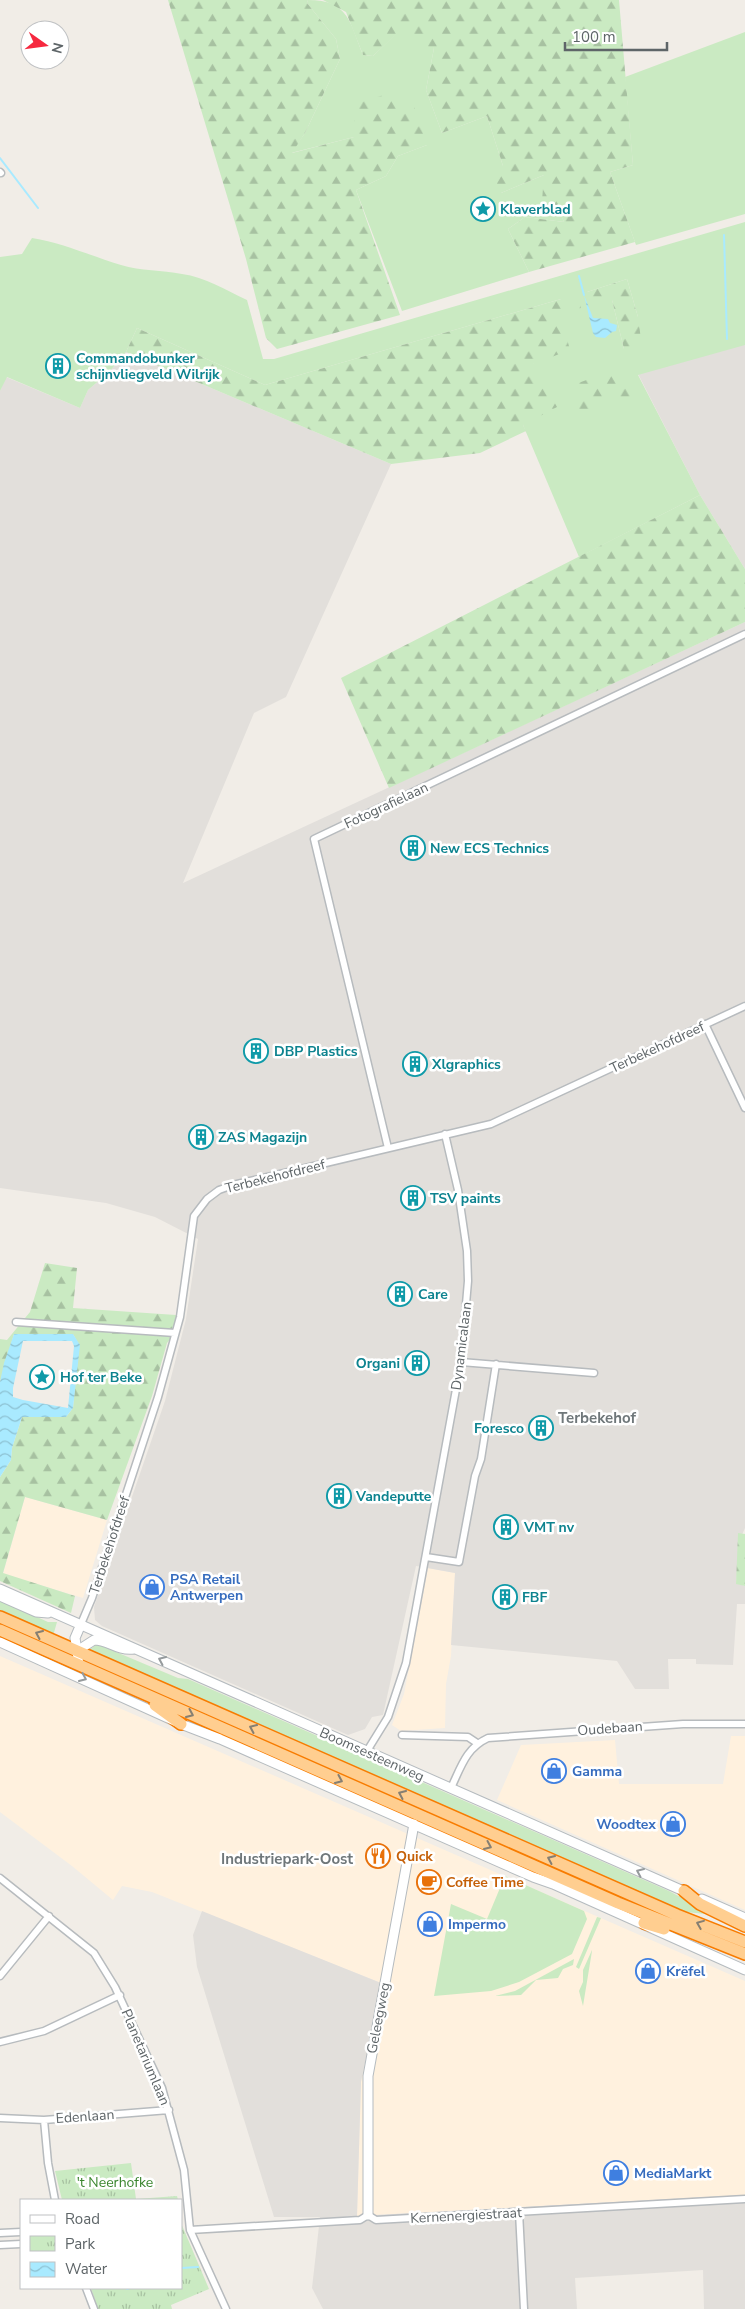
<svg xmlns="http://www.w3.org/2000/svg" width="745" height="2309" font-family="'Nunito Sans',sans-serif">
<defs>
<pattern id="forest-firs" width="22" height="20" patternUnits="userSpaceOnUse" patternTransform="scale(1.25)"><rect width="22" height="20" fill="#caeac2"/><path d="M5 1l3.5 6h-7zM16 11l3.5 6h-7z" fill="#a7c1a1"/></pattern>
<pattern id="park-tufts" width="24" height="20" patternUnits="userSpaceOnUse" patternTransform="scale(1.25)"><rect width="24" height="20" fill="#caeac2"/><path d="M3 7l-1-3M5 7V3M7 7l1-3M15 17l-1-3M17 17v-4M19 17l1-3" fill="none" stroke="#a7c1a1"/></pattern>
<pattern id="water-waves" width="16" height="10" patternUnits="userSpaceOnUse" patternTransform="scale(1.25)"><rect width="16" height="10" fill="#a9eaff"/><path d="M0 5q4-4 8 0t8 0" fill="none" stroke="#8dc1d2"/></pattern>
</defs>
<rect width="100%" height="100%" fill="#f1ede7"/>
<path fill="#fff1de" d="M25,1497L107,1520L83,1598L3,1574Z
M428,1568L455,1573L451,1656L446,1684L445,1728L401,1731L392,1725L404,1694Z
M0,1656L745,1981V2195L357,2216L361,2082L381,1983L152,1892L122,1886L113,1900L72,1866L0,1812Z
M731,1736H745V1910L497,1800L521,1745L615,1740L619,1784H723Z"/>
<path fill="#e2dfdb" d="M745,343V569L700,495L638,374Z
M126,352L391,464L286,697L254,713L183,883L745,622V1528L741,1537L736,1583L745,1586V1604H737L733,1665L696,1664V1659H668L669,1689H635L617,1661L451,1645L455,1573L416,1566L383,1715L372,1717L365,1729L348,1735L102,1626L95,1620L94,1607L165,1401L186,1319L198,1239L155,1217L106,1203L0,1188V391L6,377L80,408L88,390L109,372Z
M202,1911L381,1983L361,2082L357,2216L745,2195V2309H704L703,2270L575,2278L577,2309H323L312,2288L320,2217H274L197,1967L193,1935Z"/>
<path fill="#caeac2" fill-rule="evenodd" d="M308,0C349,0 350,23 363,55L373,56L405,25L434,48L426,90L442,133L487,116L503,166L501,193L544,175L564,222L525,217L508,229L529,272L402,311L356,190L386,176L398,156L427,145L354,137L291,153L305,133L340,59L336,39L307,3Z
M745,32V214L636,245L610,172L633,165L625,77Z
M745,222V345L638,375L700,495L579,557L523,425L533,364L560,313L561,299L265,385L137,328L126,352L109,372L88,390L80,408L7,377L0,391V257L22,254L32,238C63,243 91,256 121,265C141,271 162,270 182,274C205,277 226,290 247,300L263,359H274ZM627,279L638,317L624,349L612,300L587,292Z
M0,1600L48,1622H57L53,1636L0,1612Z
M97,1644L178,1678L188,1679L669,1891L714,1915L677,1911L88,1651Z
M96,1665L745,1947V1950L623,1902L95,1667Z
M189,1717L584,1893H580L188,1721Z
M505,1876L584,1911L587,1919L572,1954L519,1982L491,1991L434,1996L451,1904L487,1919Z
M597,1917L601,1918L579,1969L576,1967Z
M592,1950V1951L583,2006L579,1991L583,1982V1970Z
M574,1959L573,1965L563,1969L558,1978L536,1980L521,1995L495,1996L515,1991Z"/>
<path fill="url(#forest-firs)" d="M168,0H308L307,3L336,39L340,59L305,133L292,153L354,137L355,104L390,93L414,106L427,145L398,156L386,176L356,190L400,315L277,349L266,338L246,259Z
M323,0H619L633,165L610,172L635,242L529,272L508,229L525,217L564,222L558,209L542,201L544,175L501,193L492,172L503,166L487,116L442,133L426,90L434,48L410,43L405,26L373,56L363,55L346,12Z
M627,279L638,317L642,347L631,354L624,349L612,300L591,305L587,292Z
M561,299H579L581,308L560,313L570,350L533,364L557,407L523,425L526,431L480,453L391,464L126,352L137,328L265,385Z
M616,369L631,391L630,402L604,398L601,405L577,420L569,402L577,395L573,385Z
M700,495L745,569V622L389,788L341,678Z
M45,1263L77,1268L73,1308L176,1315L175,1333L167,1343L152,1396L107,1520L25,1497L3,1573L75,1596L71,1613L0,1581V1477L11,1460L12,1448L22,1417H66L73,1408L79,1345L73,1334H14L0,1382V1339L7,1340L30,1312Z
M738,1533L745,1534V1586L736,1584Z"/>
<path fill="url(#park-tufts)" d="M131,2163L136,2199L177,2196L178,2200H62L55,2171Z
M181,2223L209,2289L171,2305L172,2309H98L91,2288H181Z"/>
<path fill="url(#water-waves)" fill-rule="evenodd" d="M584,295L593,318L608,319L610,323L617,325L616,331L612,332L605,338L596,337L593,333Z
M14,1334H73L80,1345L73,1408L66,1417H22L12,1448L11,1460L0,1477V1382L4,1363ZM23,1341H72L74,1346L68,1408L23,1400L13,1397V1388Z"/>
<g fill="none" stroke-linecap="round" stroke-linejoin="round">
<path stroke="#a9eaff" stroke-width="2" d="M0,158L38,208
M724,235L727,339
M579,276L584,295
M181,2268L198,2267
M127,2289L130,2288"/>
<defs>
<path id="street" d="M0,172L1,173
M705,1024L745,1108
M388,1148L314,839L745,634
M16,1322L175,1333
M461,1362L594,1373
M426,1557L459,1562L475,1476L481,1459L496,1364
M81,1624L92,1598L158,1397L180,1317L194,1216L207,1199L219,1190L233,1185L491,1124L745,1006
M402,1735L468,1737L477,1743
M367,1751L388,1717L406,1663L461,1362L468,1281L467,1251L458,1190L445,1134
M451,1788C461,1767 466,1748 488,1738L683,1724H745
M0,1878L94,1953L115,1987L162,2088L184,2170L190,2230L226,2309
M0,1976L49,1916
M0,2042L44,2031L120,1995
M0,2118L44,2120L169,2110
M44,2120L48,2163L55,2200
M519,2212L524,2309
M190,2230L360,2220L368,2215L376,2220L745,2199
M0,2233L21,2232
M0,2245L21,2244
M86,2288L94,2309"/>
<path id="secondary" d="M0,1589L688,1893
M0,1596L36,1612L48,1613
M0,1642L181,1724L220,1739L533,1877L553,1884L745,1970
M77,1651L94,1640C109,1640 116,1651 134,1649
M79,1665L75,1638L81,1624
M702,1899L745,1918
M368,2215V2076L414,1824"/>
<path id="highway" d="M0,1617L677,1915L745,1942
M0,1630L618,1903L745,1954
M155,1705L181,1724
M684,1891L700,1904L745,1926
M644,1923L664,1929"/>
</defs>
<use href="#street" stroke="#b7bbbe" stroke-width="9"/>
<use href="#secondary" stroke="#b5bbbf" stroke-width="11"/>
<use href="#highway" stroke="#f87c00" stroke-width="14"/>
<use href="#street" stroke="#fff" stroke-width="6"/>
<use href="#secondary" stroke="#fff" stroke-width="9"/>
<use href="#highway" stroke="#ffce90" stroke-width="11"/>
</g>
<defs><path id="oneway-chevron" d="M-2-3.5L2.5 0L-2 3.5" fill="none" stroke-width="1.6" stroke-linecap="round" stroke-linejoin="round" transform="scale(1.25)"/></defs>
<g stroke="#867f72">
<use href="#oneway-chevron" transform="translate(39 1634) rotate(-156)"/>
<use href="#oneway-chevron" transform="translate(190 1714) rotate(24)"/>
<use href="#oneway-chevron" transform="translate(253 1728) rotate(-156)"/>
<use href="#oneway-chevron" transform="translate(339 1780) rotate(24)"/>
<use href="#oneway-chevron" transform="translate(402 1794) rotate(-156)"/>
<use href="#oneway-chevron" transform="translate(488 1846) rotate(24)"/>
<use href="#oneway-chevron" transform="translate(551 1859) rotate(-156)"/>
<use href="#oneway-chevron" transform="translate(700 1924) rotate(-158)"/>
</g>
<g stroke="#969b9d">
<use href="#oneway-chevron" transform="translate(162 1660) rotate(-156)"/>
<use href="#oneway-chevron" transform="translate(83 1678) rotate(24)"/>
<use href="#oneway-chevron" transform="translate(640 1872) rotate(-156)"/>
</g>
<defs>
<symbol id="sight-ring" viewBox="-11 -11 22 22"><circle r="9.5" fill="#fff" stroke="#0f9aa8" stroke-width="1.5"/><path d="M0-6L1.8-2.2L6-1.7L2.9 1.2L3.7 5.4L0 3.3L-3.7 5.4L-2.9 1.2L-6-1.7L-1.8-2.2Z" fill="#0f9aa8"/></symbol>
<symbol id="building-ring" viewBox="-11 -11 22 22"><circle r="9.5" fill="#fff" stroke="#0f9aa8" stroke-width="1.5"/><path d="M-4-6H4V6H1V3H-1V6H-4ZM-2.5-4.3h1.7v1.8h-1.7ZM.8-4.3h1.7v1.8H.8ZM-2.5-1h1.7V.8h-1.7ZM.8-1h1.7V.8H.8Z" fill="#0f9aa8"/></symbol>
<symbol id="shop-ring" viewBox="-11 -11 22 22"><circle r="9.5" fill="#fff" stroke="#3f7fe0" stroke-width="1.5"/><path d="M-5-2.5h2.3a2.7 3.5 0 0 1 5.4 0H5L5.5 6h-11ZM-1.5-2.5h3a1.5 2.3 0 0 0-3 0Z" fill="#3f7fe0"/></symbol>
<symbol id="restaurant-ring" viewBox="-11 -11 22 22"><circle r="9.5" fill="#fff" stroke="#e8710a" stroke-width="1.5"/><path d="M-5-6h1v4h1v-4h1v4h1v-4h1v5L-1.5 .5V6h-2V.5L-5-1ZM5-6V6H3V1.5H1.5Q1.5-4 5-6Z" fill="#e8710a"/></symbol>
<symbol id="cafe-ring" viewBox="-11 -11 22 22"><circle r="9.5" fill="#fff" stroke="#e8710a" stroke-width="1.5"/><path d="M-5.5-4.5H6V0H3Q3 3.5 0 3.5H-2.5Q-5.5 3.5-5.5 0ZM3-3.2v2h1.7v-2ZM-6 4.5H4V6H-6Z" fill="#e8710a"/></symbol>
</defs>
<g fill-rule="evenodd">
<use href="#sight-ring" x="469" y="195" width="28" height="28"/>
<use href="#building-ring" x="44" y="352" width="28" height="28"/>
<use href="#building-ring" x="399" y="834" width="28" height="28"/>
<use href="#building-ring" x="242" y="1037" width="28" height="28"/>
<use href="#building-ring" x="401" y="1050" width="28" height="28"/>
<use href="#building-ring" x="187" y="1123" width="28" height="28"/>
<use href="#building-ring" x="399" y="1184" width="28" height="28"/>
<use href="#building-ring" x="386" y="1280" width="28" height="28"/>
<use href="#building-ring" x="403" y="1349" width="28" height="28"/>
<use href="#sight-ring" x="28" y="1363" width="28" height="28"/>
<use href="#building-ring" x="527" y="1414" width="28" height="28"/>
<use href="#building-ring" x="325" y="1482" width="28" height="28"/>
<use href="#building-ring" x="492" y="1513" width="28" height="28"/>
<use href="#shop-ring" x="138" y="1573" width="28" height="28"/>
<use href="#building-ring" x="491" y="1583" width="28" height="28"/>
<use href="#shop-ring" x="540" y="1757" width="28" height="28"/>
<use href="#shop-ring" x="659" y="1810" width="28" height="28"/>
<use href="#restaurant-ring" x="364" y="1842" width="28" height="28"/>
<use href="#cafe-ring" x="415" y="1868" width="28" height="28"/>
<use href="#shop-ring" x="416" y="1910" width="28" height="28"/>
<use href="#shop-ring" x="634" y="1957" width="28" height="28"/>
<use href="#shop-ring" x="602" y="2159" width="28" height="28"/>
</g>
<g text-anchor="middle" stroke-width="5" stroke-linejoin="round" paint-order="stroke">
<g font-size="14" font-weight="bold" fill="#0d838f" stroke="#fff" text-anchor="start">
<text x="500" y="214">Klaverblad</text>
<text x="76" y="363">Commandobunker<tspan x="76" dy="16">schijnvliegveld Wilrijk</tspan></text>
<text x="430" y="853">New ECS Technics</text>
<text x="274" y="1056">DBP Plastics</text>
<text x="432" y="1069">Xlgraphics</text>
<text x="218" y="1142">ZAS Magazijn</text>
<text x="430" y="1203">TSV paints</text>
<text x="418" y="1299">Care</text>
<text x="400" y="1368" text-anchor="end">Organi</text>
<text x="60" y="1382">Hof ter Beke</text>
<text x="524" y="1433" text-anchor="end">Foresco</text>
<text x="356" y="1501">Vandeputte</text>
<text x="524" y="1532">VMT nv</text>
<text x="522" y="1602">FBF</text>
</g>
<g font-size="14" fill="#5e6568" stroke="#fff">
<text transform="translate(386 805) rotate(-25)" y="5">Fotografielaan</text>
<text transform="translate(657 1047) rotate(-25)" y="5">Terbekehofdreef</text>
<text transform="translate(275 1176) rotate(-14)" y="5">Terbekehofdreef</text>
<text transform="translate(461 1346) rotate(-83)" y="5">Dynamicalaan</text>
<text transform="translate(109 1545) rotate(-72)" y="5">Terbekehofdreef</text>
<text transform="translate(610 1728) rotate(-4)" y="5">Oudebaan</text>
<text transform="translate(372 1754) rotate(24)" y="5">Boomsesteenweg</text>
<text transform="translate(378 2018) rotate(-79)" y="5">Geleegweg</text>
<text transform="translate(146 2057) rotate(67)" y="5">Planetariumlaan</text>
<text transform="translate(85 2116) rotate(-4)" y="5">Edenlaan</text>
<text transform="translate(466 2215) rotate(-3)" y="5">Kernenergiestraat</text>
</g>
<g font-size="14" font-weight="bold" fill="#366cbe" stroke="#fff" text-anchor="start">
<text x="170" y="1584">PSA Retail<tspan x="170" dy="16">Antwerpen</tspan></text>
<text x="572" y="1776">Gamma</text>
<text x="656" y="1829" text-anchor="end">Woodtex</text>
<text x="448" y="1929">Impermo</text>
<text x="666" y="1976">Krëfel</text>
<text x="634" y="2178">MediaMarkt</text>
</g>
<g font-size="14" font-weight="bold" fill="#c56008" stroke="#fff" text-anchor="start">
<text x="396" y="1861">Quick</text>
<text x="446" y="1887">Coffee Time</text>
</g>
<g font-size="14" fill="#3b862f" stroke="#fff">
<text x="115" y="2187">'t Neerhofke</text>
</g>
<g font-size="15" font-weight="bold" fill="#6f777a" stroke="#fff">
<text x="597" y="1423">Terbekehof</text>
<text x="287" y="1864">Industriepark-Oost</text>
</g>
</g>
<rect x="20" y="2199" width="162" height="90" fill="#ffffff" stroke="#bfc1c3"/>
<rect x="30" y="2215" width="25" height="8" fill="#ffffff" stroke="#bfc1c3"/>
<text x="65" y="2224" font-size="15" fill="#5e6568">Road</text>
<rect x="30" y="2236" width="25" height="15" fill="url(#park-tufts)" stroke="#bfc1c3"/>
<text x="65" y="2249" font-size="15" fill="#5e6568">Park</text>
<rect x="30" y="2262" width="25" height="15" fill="url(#water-waves)" stroke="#bfc1c3"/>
<text x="65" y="2274" font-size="15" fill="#5e6568">Water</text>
<g transform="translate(45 45) rotate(104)"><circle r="24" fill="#ffffff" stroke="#bfc1c3"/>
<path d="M0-4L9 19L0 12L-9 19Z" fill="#f6283f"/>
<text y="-8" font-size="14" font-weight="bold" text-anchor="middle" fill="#5e6568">N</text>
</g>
<path d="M565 42v8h102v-8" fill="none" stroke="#5e6568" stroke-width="2.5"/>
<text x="572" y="42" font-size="15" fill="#5e6568" stroke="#ffffff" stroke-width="4" paint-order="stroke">100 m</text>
</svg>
